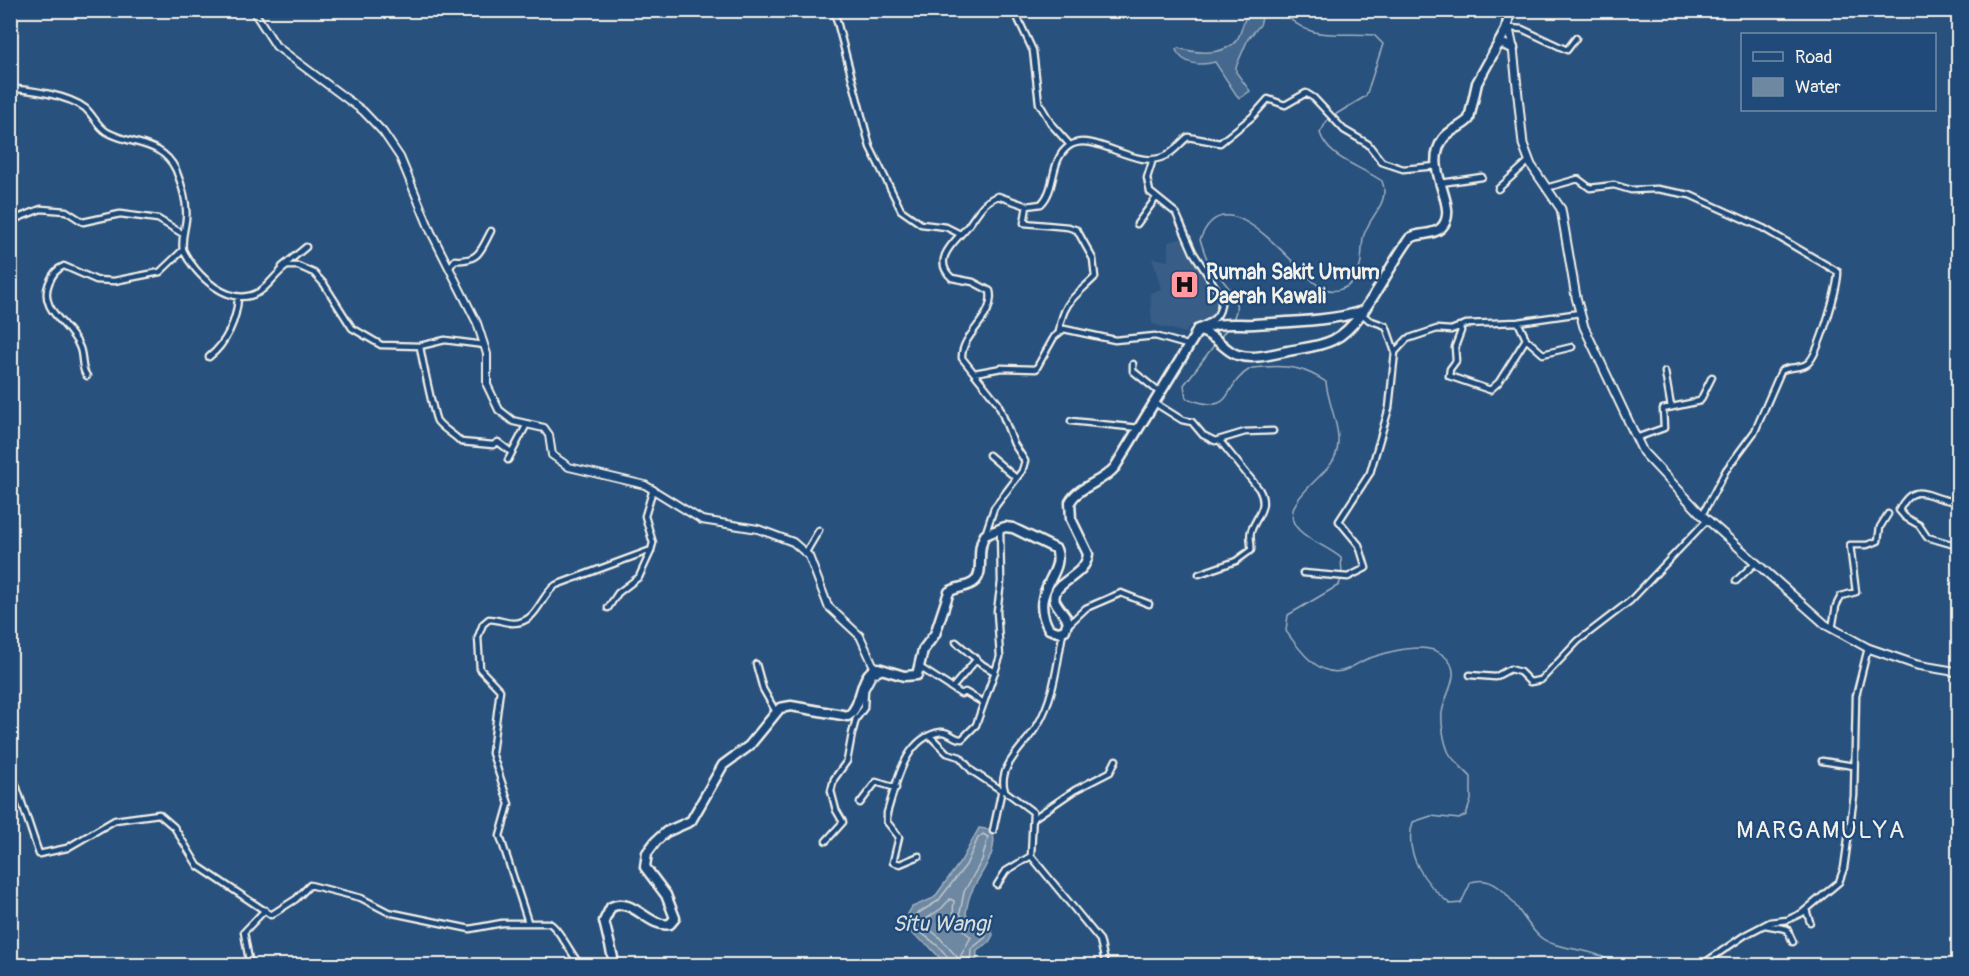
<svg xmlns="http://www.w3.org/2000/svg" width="1969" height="976" font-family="Pangolin,sans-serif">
<rect width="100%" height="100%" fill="#28517e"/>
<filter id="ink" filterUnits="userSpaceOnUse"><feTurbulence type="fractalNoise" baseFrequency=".0167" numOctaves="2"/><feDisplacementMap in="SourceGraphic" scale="12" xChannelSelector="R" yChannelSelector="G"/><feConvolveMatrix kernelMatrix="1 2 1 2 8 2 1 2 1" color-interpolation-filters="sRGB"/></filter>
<g filter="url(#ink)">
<path fill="#375d86" d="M1183,238L1220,301L1213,320L1191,325L1185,333L1152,324L1150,293L1161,289L1152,258L1168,261V242Z"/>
<path fill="#45688e" stroke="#9cacbb" stroke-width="1.5" d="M1248,11H1259L1263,15L1260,25L1248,39L1236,67V72L1250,91L1239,99L1215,62C1201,66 1183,65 1176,50L1178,48C1195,53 1226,57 1238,38C1242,30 1244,19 1248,11Z"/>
<path fill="#6e88a2" stroke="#a4b2be" stroke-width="1.5" d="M979,828L992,830C1000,851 980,873 972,891C968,898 967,906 966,914L970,921L989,924L993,935L989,942L977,951L976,965H946L929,946L912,934L908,914L912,907L934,898L961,861Z"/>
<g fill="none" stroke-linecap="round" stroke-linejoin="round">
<path stroke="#bec7cc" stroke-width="1.5" d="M950,899L954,901C951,920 957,926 971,937L959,959L938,936L925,926L923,921L942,908Z
M950,966C948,950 929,939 917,930L915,915L938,901L966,865L978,838L983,834L988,837L982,860L964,892L960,913L967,926L987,932L985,938L971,949L970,966"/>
<path stroke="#a4b2be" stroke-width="1.5" d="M1232,321C1247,296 1220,282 1209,263C1205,256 1203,247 1200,240C1226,171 1294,270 1319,286C1331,294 1347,291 1355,278C1363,267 1361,251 1363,238C1368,216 1391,204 1382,181C1361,166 1329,160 1320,133L1328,119L1366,96L1383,44L1374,35C1335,31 1311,44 1281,10
M1220,338L1228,327
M1215,344L1184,385L1186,398C1237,417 1220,387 1250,369C1253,367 1260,368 1264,367C1289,365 1305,368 1326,382C1328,407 1346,435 1334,459C1326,477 1274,505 1299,530C1311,542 1328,547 1341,558L1342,574
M1341,579L1339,585L1288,615L1286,631C1298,648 1318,677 1342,671C1351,669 1359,662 1367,659C1387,652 1425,640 1443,655C1465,672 1445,691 1442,713C1441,724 1444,743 1449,753C1454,762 1465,770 1471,777V800L1466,815L1459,819L1431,816L1413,822C1403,854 1425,884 1450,904L1461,903L1471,882C1504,871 1519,918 1539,936C1558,953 1595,945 1616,966"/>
<defs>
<path id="street" d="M834,10L870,147L901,210L921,224L946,227L960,234
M1014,10L1033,51L1039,103L1052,125L1070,145
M1510,28L1522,29L1567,50L1576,38
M10,89C31,89 69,96 85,108C93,115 98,127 107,132C132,146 162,140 176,170C182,185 188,203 186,219C185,230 181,239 183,250C195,275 230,309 259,292C270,285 276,273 287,266H298L314,273L324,284L352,328L381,345L420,346L445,340L484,345
M1153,159L1147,178L1150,192L1176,213L1193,252L1221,296C1223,316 1212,323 1196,328L1193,334
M1441,183L1482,177
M1546,188L1578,179L1590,188L1614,185L1631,190L1657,189L1690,195L1763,228L1838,272C1838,287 1819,354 1808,363C1800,370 1789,365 1781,371L1755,431L1726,470L1702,515
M1498,189L1529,161
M1027,206L1024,223L1068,227L1077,230L1093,259L1095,277C1075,297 1063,301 1059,332
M10,221L41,209L66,211L83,222L120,214L158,219L183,234
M1137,224L1156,198
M282,267L306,247
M450,267L455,260C479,262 481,250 491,231
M1360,312L1369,320L1386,326L1395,352L1407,339L1437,329L1451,330L1466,324L1518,322L1580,313
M1518,322L1526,339L1543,354L1572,347
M1459,326L1461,331L1455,347L1456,361L1450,369L1449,376L1490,390L1499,382L1526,339
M420,346C421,354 434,416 437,421C444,430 454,434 461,442L493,445L498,442L511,452
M209,357C226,344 237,319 238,298
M1133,364V371L1160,393
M1665,372L1671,407
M974,373L1002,368L1036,369L1054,337L1064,329L1115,340L1155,336L1187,345
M87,376C80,368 84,355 79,346C70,324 38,310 49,283C52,275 56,269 64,266L96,280L114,281L160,272L183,250
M1155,403L1182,420L1192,422L1203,435L1215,441L1245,432L1273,431
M1071,421L1139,428
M1636,438L1664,428L1663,409L1700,401L1712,377
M989,455L1016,478
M508,460L527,424
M1958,501C1932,503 1916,476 1899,510L1905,517L1919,525L1927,537L1958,546
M985,535L994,508L1022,471L1025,461L1014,444L998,403L962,358C961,333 996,318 990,291L973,282L952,278C930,259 957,240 968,226C977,214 983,201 998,196L1027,206L1041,204C1057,189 1049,160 1069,146C1094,129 1137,173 1167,155C1175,151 1181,142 1188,137L1220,143L1252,117L1268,99L1285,105L1306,93L1314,98L1344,130L1368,144L1382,162L1403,169L1437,166
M806,552L819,530
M1303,573L1348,577L1366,568L1359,545L1339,521L1370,473L1389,408L1395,352
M1199,574L1236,561L1251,550C1252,544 1249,537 1251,531C1257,515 1269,507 1259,489L1220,441
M1736,581L1755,563
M608,608L618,593L639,577L651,551
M1068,625L1086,608L1121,593L1149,604
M1832,629L1836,606L1841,596L1856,592L1850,545H1867L1878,541L1880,527L1888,514
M1063,632C1057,665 1054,698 1037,726C1026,745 996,767 1005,791L1033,812L1031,856L1100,940L1106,966
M956,642L983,665L995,672
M756,664L763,689L776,712
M921,668L961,694L965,692L982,702
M1470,675L1495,677L1510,669L1520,672L1530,682L1541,680L1578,641L1630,601L1707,520
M952,688L976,660
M930,736L947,753L960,757L972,771L1001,790
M1822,761L1854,766
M10,767L39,854L67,848L115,820L159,814L174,827L198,866L271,915L296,899L310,885L361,898L388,912L470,929L502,923H549C559,928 572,956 581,966
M860,803L876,782L896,788
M1034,818L1075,790L1110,772L1116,760
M993,831L1002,789
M826,841L843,822L836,810L831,791L834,779L847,761L852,734L856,719L864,708L865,690L873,675L883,671
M919,856L900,864L893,862L899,837L887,822V813C896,785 904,737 941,732C950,731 954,740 962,739L976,725L1000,657L997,611L1001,582L1000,528
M997,885L1006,871L1031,856
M1806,910L1810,922
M528,922L500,836L509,804L492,753L500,690L480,669L478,637L483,624L489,619C497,619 505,623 513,623C538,623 540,595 556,585L651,550L653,543L645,516L653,489
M1765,925L1787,929L1793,942
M250,966L244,932L265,910
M1700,966L1745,935L1770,922L1787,920L1802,913L1839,882L1844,868L1854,796L1856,696L1868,648"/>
<path id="secondary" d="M253,10L276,46L363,111L383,132L400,157L431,232L477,323L487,354V385L499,410L513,421L544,428L549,435L552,455L569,467L645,485L702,520L758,529L793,542L809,556L828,606L860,636L875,669"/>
<path id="primary" d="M1508,24L1513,48L1523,144L1531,165L1561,209L1576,297L1584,327L1643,452L1702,515L1826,625L1868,648L1917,665L1958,672"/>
<path id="highway" d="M1500,43L1513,48
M1200,331C1218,336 1225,352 1238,355C1254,360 1272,354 1288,351C1302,348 1319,347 1333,340C1364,325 1389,265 1410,238C1420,232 1432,236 1441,228C1462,207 1421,170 1443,139C1449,130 1462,127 1469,119L1477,83L1506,30L1510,10
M615,966L604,921L611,907C633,896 649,929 670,924L675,918L666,895L645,867L647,853L656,841L666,832L691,821L723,765L749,746L780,708L791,706L848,716C864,705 858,673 878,668L904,676L917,675L923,650L935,634L949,592C957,586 968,588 975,581C985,571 975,551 985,535L1005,527L1013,528L1056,549C1066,575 1027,591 1049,629L1058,632L1065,630L1068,621C1065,614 1058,608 1055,601C1049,582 1086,578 1088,554L1071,519L1070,502C1080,485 1102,483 1115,467L1196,334C1213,320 1234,325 1255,324C1284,322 1335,321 1362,311"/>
</defs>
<use href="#street" stroke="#f4f1e8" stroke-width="9"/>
<use href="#secondary" stroke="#f4f1e8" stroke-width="10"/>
<use href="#primary" stroke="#f4f1e8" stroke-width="11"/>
<use href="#highway" stroke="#f4f1e8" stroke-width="13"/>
<use href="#street" stroke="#1f4a7a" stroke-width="4.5"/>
<use href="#secondary" stroke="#1f4a7a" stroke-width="6"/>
<use href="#primary" stroke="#1f4a7a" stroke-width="7"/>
<use href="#highway" stroke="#1f4a7a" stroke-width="8"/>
</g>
</g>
<defs>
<symbol id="hospital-square" viewBox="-11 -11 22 22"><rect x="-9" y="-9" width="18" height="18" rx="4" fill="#ff9aa2" stroke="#1f4a7a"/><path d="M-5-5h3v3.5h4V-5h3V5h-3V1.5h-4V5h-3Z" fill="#111"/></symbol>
</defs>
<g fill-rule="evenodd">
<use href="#hospital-square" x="1168" y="268" width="33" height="33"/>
</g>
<g text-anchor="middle" stroke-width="4.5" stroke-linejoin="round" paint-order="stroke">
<g font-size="21" font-weight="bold" fill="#f4f1e8" stroke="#1f4a7a" text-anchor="start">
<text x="1206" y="279">Rumah Sakit Umum<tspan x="1206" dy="24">Daerah Kawali</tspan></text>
</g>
<g font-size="22" font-style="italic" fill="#d9dcda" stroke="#1f4a7a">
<text x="941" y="931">Situ Wangi</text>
</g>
<g font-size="24" letter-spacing="1.5" fill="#f4f1e8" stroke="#1f4a7a">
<text x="1821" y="838">MARGAMULYA</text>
</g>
</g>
<rect width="1969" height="976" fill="none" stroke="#1f4a7a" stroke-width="36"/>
<rect x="18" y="18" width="1933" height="940" fill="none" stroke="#f4f1e8" stroke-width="2" filter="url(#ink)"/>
<rect x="1741" y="33" width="195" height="78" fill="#1f4a7a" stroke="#748da6" stroke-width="1.5"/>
<rect x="1753" y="52" width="30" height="9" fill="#1f4a7a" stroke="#748da6" stroke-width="1.5"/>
<text x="1795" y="63" font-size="18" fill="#f4f1e8">Road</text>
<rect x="1753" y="78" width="30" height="18" fill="#6e88a2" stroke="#748da6" stroke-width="1.5"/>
<text x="1795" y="93" font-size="18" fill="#f4f1e8">Water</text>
</svg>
